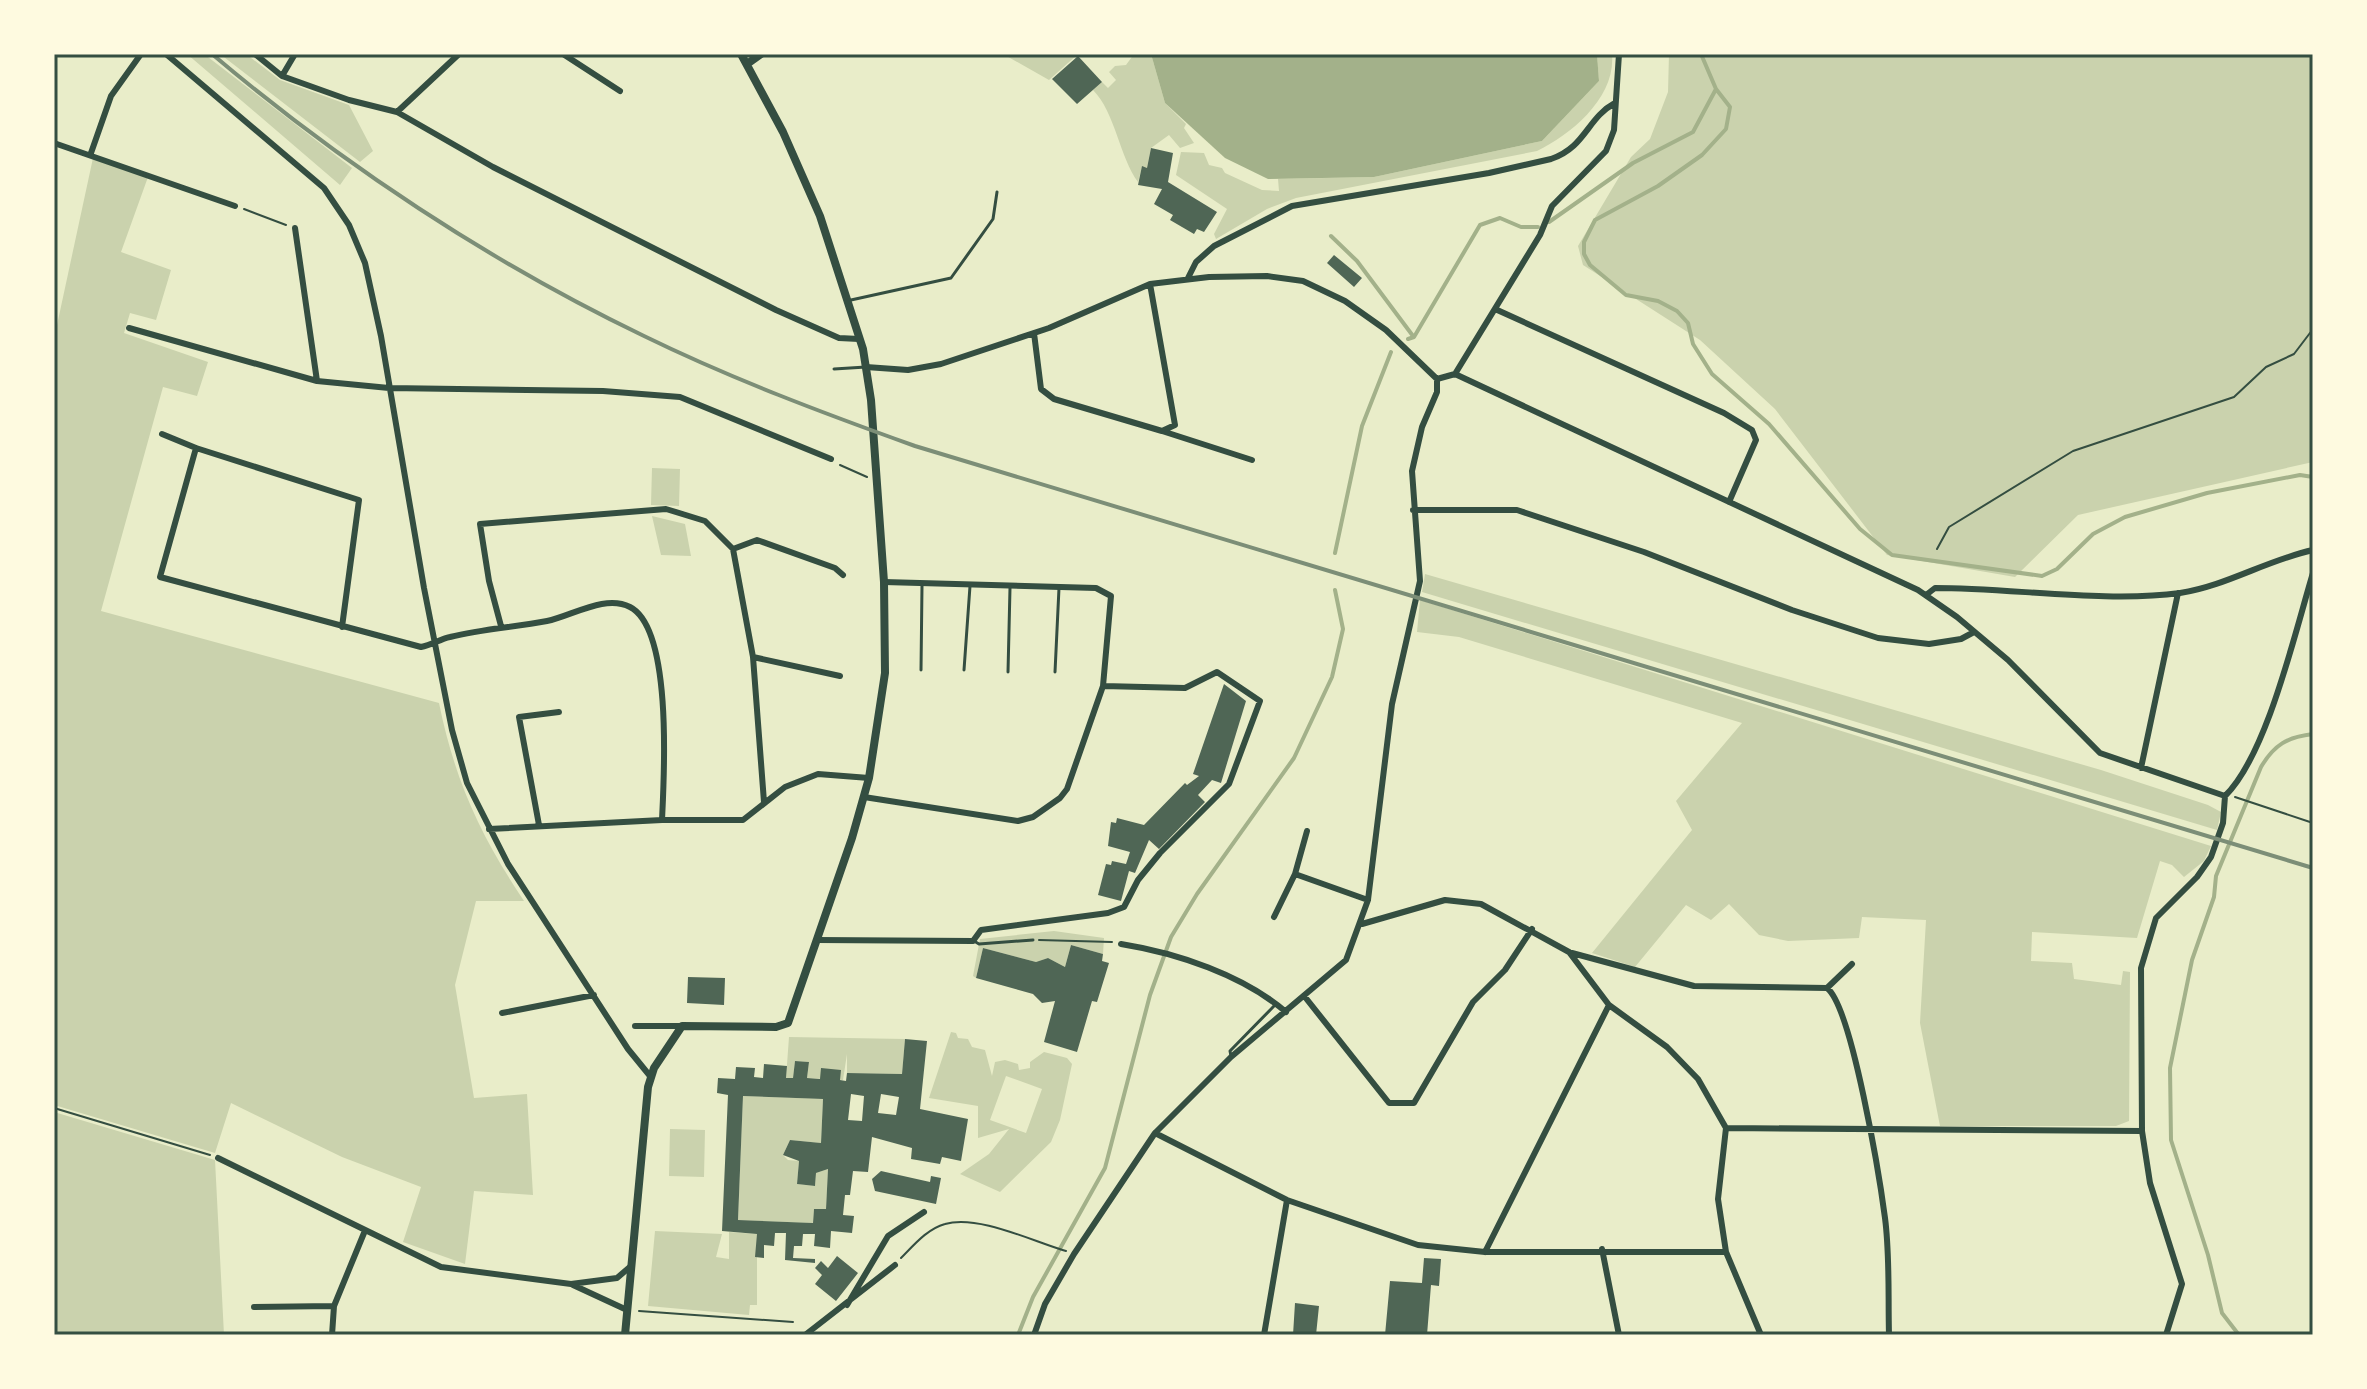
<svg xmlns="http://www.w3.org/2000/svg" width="2367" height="1389" font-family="Rubik,sans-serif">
<rect width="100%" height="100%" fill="#e9edc9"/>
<path fill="#cad2ad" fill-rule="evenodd" d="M187,54H204L352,168L340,185Z
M220,54H246L280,80L349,105L373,151L360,162Z
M1003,54H1078L1049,80Z
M1134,54H1151L1165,103L1186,124L1184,128L1194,143L1180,148L1169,135L1151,148L1147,168L1142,167L1138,182C1120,158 1115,112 1093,90L1102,82L1108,88L1116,80L1109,72L1115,66L1126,65Z
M1597,54H1612C1616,97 1572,134 1537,151L1296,198L1267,209L1216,239L1214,234L1227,209L1176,175L1181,152L1204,153L1209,165L1222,168L1225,173L1262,190L1279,191L1278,179L1374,177L1542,141L1599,81Z
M1669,54H2313V462L2078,515L2015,577L1887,555L1775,409L1700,340L1583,265L1578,246L1631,157L1650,139L1668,92Z
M93,158L148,177L121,252L171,270L156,320L130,313L124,333L208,362L197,396L163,387L101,611L439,703C455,781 480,835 524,901H476L455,985L474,1098L527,1094L533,1195L474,1191L465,1264L403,1242L421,1187L342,1157L231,1103L215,1153L54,1105V339Z
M652,468L680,469L679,506L651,505Z
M652,516L685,524L691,556L661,555Z
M1425,574L2101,770L2208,805L2221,812L2217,830L1422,592Z
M1420,600L2211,846L2204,861L2184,877L2172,865L2160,861L2137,938L2032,932L2031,961L2072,963L2074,979L2121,985L2123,971L2130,972L2129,1121L2116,1126H1940L1920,1023L1926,920L1862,917L1859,938L1788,941L1759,935L1729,904L1711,920L1686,905L1635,967L1592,953L1692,830L1676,801L1742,723L1459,637L1417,632Z
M1054,931L1104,938L1103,954L1071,945L1065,967L1048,958L1036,962L983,948L976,978L973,976L980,939Z
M951,1032L956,1033L958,1038L968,1039L972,1047L985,1050L992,1076L995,1062L1005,1060L1018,1064L1019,1070L1030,1068V1062L1044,1052L1067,1058L1072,1064L1060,1120L1051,1142L1000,1192L960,1174L989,1154L1009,1129L978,1138V1106L929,1098ZM1006,1076L1042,1089L1026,1133L990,1120Z
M789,1037L905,1039L902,1074L847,1073V1054L843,1080L807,1078L809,1062L795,1061L793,1078H786Z
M743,1096L823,1099L821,1143L790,1140L783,1155L788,1160L799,1161L797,1184L815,1186L816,1173L828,1169L826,1209H814L813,1223L738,1220Z
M54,1112L215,1160L224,1335H54Z
M670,1129L705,1130L704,1177L669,1176Z
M655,1231L722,1234L716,1257L729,1259V1232L757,1234V1305H750L749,1315L648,1306Z"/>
<path fill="#a3b18a" d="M1151,54H1597L1599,81L1542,141L1374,177L1268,179L1225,158L1165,103Z"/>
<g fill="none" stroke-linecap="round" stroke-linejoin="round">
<path stroke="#a3b18a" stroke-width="4" d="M1701,54L1716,89L1730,107L1726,129L1702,155L1658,186L1595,220L1584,242V254L1590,265L1626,295L1658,301L1677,311L1688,323L1693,344L1712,374L1769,424L1860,529L1892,555L2042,576L2057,569L2093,534L2125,517L2207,493L2300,475L2313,477
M1549,222L1633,163L1693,132L1716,89
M1331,236L1357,261L1413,336
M1408,339L1414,337L1480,225L1500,218L1521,227H1538
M1335,553L1362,426L1391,352
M1018,1335L1033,1297L1105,1168L1150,995L1171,937L1197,894L1294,758L1332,677L1343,629L1335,590
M2239,1335L2222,1313L2208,1255L2171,1140L2170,1068L2192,960L2214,897L2216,876L2261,767C2274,745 2287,737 2313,734"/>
</g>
<path fill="#4f6655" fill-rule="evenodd" d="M1078,56L1102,82L1077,104L1052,79Z
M1151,148L1173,153L1168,182L1217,212L1204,232L1197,229L1194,234L1170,220L1173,215L1154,204L1162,189L1138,185L1142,166L1147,168Z
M1334,255L1362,278L1354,287L1327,263Z
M1224,684L1246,701L1221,783L1212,780L1198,795L1205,802L1159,849L1149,840L1135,873L1129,871L1121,901L1098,895L1106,864L1111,865L1112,861L1126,864L1130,852L1108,846L1111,822L1116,823L1117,818L1144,825L1185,783L1187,785L1199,776L1193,774Z
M1071,945L1103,954L1102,961L1109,963L1097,1002L1092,1001L1077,1052L1044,1042L1055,1001L1042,1003L1033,994L976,978L983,948L1036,962L1048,958L1065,967Z
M688,977L725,978L724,1005L687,1003Z
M905,1039L927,1041L920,1109L968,1119L961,1161L942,1157L940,1164L911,1159L912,1148L872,1137L868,1172L853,1171L850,1195H845L843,1215L854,1216L852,1233L831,1231L830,1248L814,1246L815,1234H803L802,1246H794L793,1258L815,1259V1263L785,1260L786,1233H775L774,1246L764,1245V1258L755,1257L757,1234L722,1231L728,1095L717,1093L718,1078L735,1079L736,1067L755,1068L754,1077L763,1078L764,1064L787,1066L786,1078H793L795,1061L809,1062L807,1078L820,1079L821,1068L841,1070L840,1080L846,1081L847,1073L902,1074ZM851,1094L864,1096L862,1121L848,1120ZM881,1094L899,1097L896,1115L878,1113ZM743,1096L823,1099L821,1143L790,1140L783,1155L799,1161L797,1184L815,1186L816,1173L828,1169L826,1209H814L813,1223L738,1220Z
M881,1171L930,1182L931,1176L941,1178L936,1204L875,1191L872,1179Z
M837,1256L858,1273L836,1301L815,1284L822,1275L815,1268L821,1261L828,1268Z
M1424,1258L1441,1259L1439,1286L1431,1285L1427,1335H1385L1390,1281L1422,1283Z
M1295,1303L1319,1306L1316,1335H1293Z"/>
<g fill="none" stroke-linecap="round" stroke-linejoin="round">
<path stroke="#344e41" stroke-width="2" d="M244,209L286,225
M840,465L867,477
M1937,549L1949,527L2073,451L2234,397L2266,367L2294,354L2313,329
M2235,797L2313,823
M1039,940L1112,942
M54,1108L210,1155
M901,1258C914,1245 927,1229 945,1224C978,1214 1034,1242 1066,1251
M639,1311L793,1322"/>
<path stroke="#344e41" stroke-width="3" d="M851,300L951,278L993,219L997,192
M834,369L866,367
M921,670L922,586
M964,670L970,586
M1008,672L1010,588
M1055,672L1059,588
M974,941L979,944L1033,940
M1231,1056L1230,1051L1274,1006"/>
<path stroke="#344e41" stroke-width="6" d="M166,54L324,188L349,225L365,263L381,336L424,588L452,730L467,783L508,864L628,1049L650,1076
M255,54L282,76L349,100L397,112L493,167L776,310L839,338L859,339
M563,54L620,91
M282,76L295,54
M397,112L459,54
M54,143L235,206
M91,153L111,96L141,54
M295,228L317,381
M1188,278L1196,262L1214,246L1292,206L1489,173L1551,159C1586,147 1587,118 1615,103
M1495,309L1724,413L1752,430L1756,440L1729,502
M129,328L317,381L389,388L603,391L680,397L831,459
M1034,333L1041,389L1054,399L1162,431L1175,425L1150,284
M866,367L908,370L941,364L1049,328L1150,284L1209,277L1267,276L1303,281L1345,301L1386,330L1437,379
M1455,374L1918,590L1957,617L2008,660L2100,753L2225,796
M1437,379L1455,374L1540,235L1552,206L1606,151L1614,130L1619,54
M1162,431L1252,460
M162,434L196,448L359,500L342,627
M196,448L160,577L421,647C432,645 440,639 450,637C482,629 515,627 547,621C572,616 605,594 630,607C673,629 664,778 662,820
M1413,510H1517L1644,552L1792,610L1878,638L1929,644L1961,639L1974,632
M733,549L757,540L835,568L843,575
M1926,595L1935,588C2012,588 2106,603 2180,593C2226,586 2267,560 2313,550
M501,626L489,581L480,524L666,509L705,521L733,549L753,657L764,802
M753,657L840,676
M2141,768L2178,593
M864,797L1018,821L1033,817L1060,798L1067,789L1103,686L1111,596L1096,588L884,582
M539,825L519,717L559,712
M489,829L662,820H743L785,787L818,774L869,778
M1295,874L1368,900
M1274,917L1295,874L1307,831
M1362,924L1445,900L1481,904L1569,952L1609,1005L1667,1047L1698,1079L1726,1128L1718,1199L1726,1252L1761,1335
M817,940L973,941L981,930L1108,913L1124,907L1138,880L1160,853L1229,784L1260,701L1217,672L1185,688L1103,686
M1121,944C1177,953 1243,975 1286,1012
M1572,953L1694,986L1827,988C1852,1007 1880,1180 1885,1218C1890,1256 1888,1297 1889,1335
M1827,988L1852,964
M1305,997L1389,1103H1414L1473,1002L1505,970L1532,929
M502,1013L594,995
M635,1026H682
M1726,1128L2142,1131
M1155,1133L1287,1200L1418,1245L1485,1252H1726
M218,1158L441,1267L571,1284L617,1278L631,1266
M1602,1249L1619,1335
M1485,1252L1609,1005
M573,1285L627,1310
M847,1305L888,1236L924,1212
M254,1307L334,1306
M332,1335L334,1306L364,1233
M805,1335L895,1265
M1034,1335L1045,1304L1074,1254L1155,1133L1231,1057L1346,960L1368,900L1392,704L1420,581L1412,471L1422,427L1437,392V379
M1264,1335L1287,1200
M2166,1335L2182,1284L2150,1183L2142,1131L2141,968L2156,918L2197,877L2211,857L2223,823L2225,796C2267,755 2295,632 2313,573"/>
<path stroke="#344e41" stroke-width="8" d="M747,64L761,54
M625,1335L648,1087L654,1068L682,1026L776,1027L788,1023L852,838L869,778L885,673L884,582L871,400L863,349L820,216L783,132L741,54"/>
<path stroke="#7c8e77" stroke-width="4" d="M212,54C342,164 490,262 644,336C732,379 823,413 915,446L2313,868"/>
</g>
<rect width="2367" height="1389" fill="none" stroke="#fefae0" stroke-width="112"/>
<rect x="56" y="56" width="2255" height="1277" fill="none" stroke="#344e41" stroke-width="3"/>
</svg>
